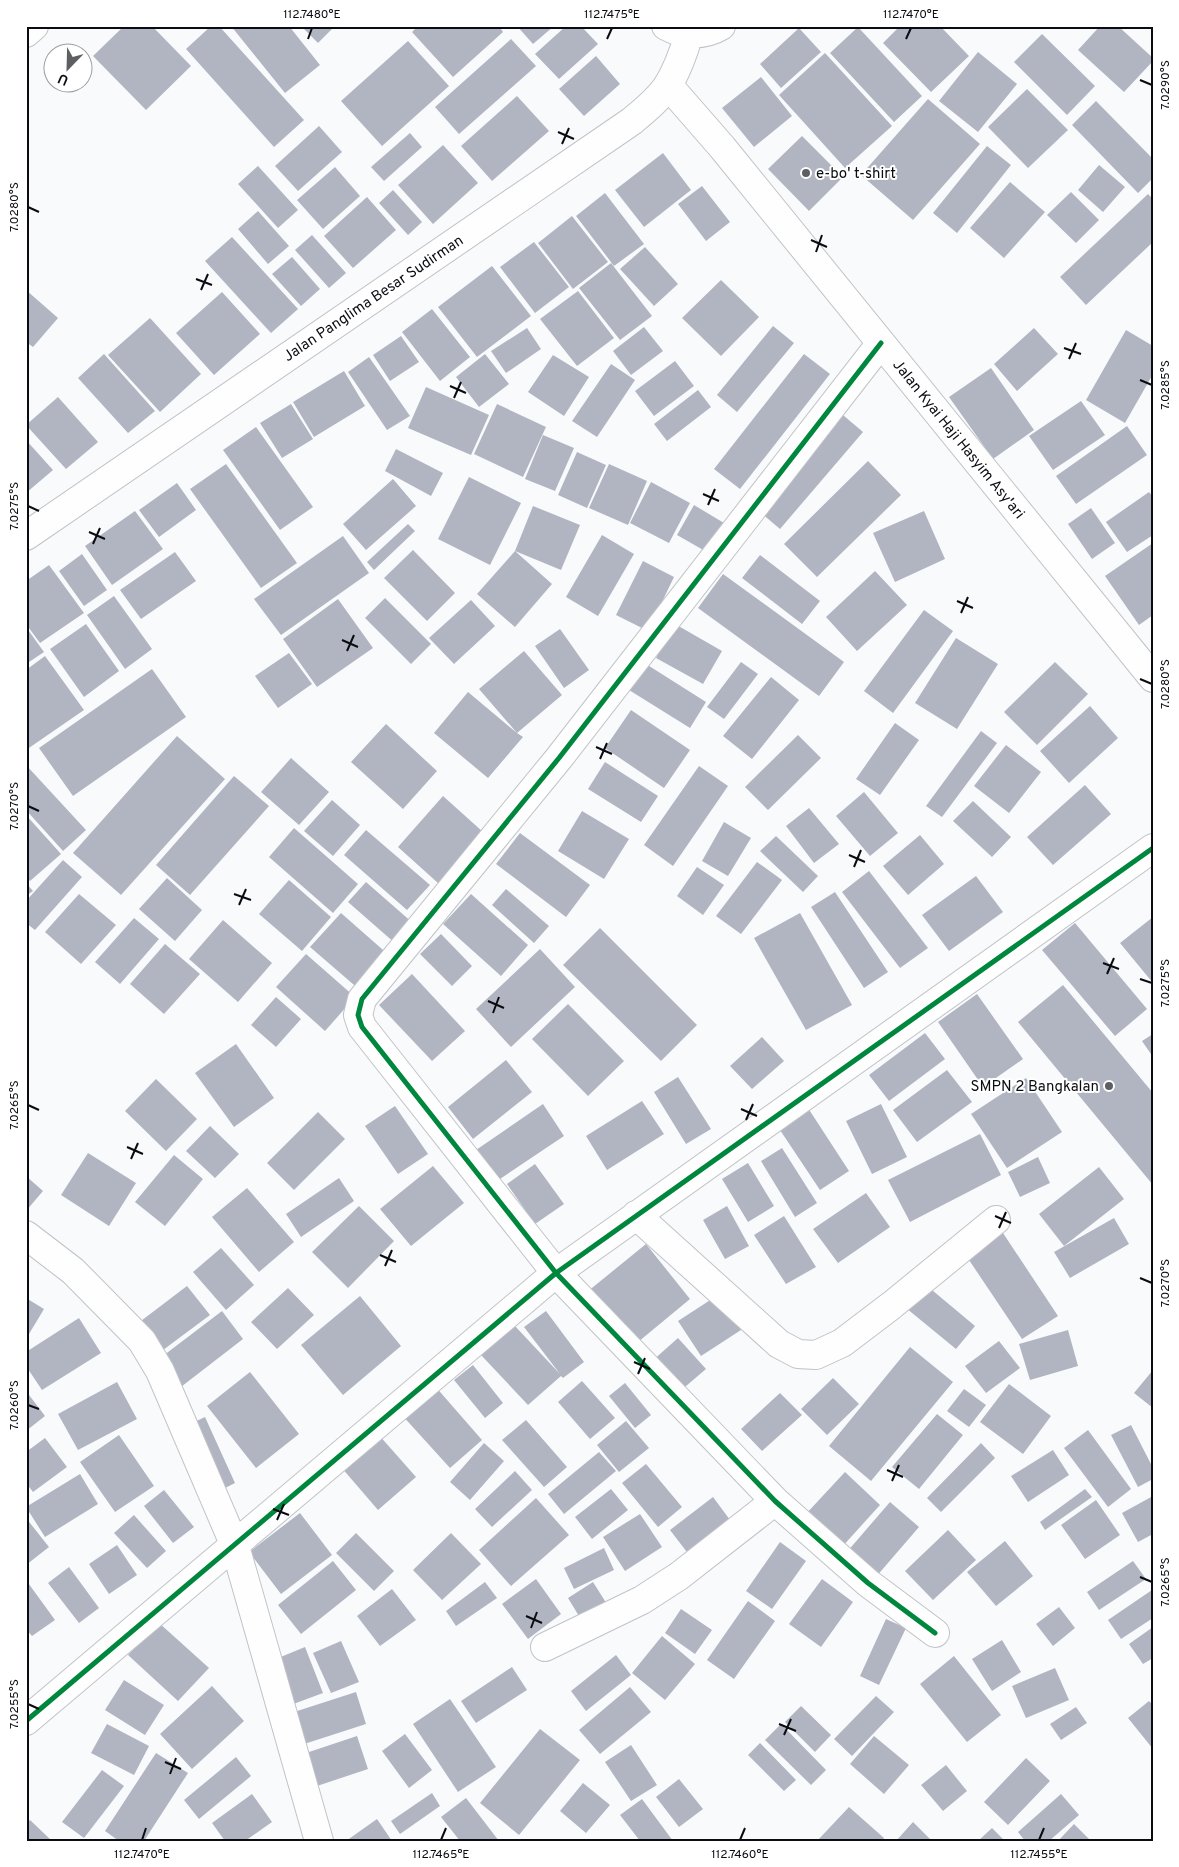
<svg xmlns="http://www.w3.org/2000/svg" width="1179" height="1867" font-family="Overpass,sans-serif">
<rect width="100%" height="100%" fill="#f9fafc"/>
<path fill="#b1b5c2" d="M124,26H152L191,66L146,110L93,56Z
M211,26H219L304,120L274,147L186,49Z
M231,26H289L320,65L285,93Z
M301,26H335L318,43Z
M418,26H499L503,32L453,77L412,32Z
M517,26H554L533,44Z
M566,26H581L598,44L559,79L535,54Z
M900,26H940L969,56L931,92L883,43Z
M1100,26H1118L1153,58V61L1124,92L1078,50Z
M858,27L922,96L894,122L830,53Z
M799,28L821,52L781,88L760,64Z
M1042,34L1095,86L1067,115L1014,62Z
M511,39L536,66L459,134L435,107Z
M408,41L449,86L382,146L341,101Z
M978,52L1017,84L978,132L939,101Z
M825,53L892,126L845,168L779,95Z
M596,56L620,84L584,116L559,89Z
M761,77L792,116L754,147L722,108Z
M1027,89L1068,130L1028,168L988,127Z
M517,96L549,131L492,181L461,146Z
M928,99L980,144L913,220L861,175Z
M1096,101L1153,159V178L1138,193L1072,125Z
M319,126L342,152L298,191L275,166Z
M410,133L422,147L384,181L371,167Z
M802,136L843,177L809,211L768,169Z
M443,145L478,183L433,224L398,185Z
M987,146L1011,165L957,233L933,213Z
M663,153L691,190L644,227L615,190Z
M1099,165L1125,187L1103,212L1078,190Z
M258,166L298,210L278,228L238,184Z
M335,167L360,196L323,229L297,200Z
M1010,182L1045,212L1004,258L970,228Z
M702,186L730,222L706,241L678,204Z
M393,190L422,222L408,235L379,203Z
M1071,192L1099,220L1076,243L1047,215Z
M605,193L644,244L614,266L576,216Z
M1148,194L1153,199V242L1086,305L1060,277Z
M367,197L396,230L353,268L324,236Z
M258,211L289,246L268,264L238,229Z
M572,216L608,262L573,289L538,243Z
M312,235L346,273L329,288L295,250Z
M232,237L298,309L271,333L205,261Z
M534,242L569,287L535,313L500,267Z
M645,247L678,284L654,306L620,269Z
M292,257L320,289L301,306L272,274Z
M611,263L652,316L620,340L579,288Z
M492,266L531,316L477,357L438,307Z
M721,280L759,317L721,356L682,318Z
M26,290L58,318L33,347L26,342Z
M578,291L614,338L577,366L540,319Z
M222,292L260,334L214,375L176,333Z
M432,309L470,357L440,381L402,332Z
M150,318L201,374L160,412L108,355Z
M773,326L794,343L737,412L717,395Z
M644,327L663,351L631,375L613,351Z
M527,328L541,349L506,373L491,351Z
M1034,328L1058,354L1017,391L994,364Z
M1126,330L1153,346V374L1125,423L1086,400Z
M401,336L419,362L390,381L373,355Z
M104,354L155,411L128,433L78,378Z
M485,354L509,384L479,407L456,377Z
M804,354L830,374L740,489L714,469Z
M553,355L589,377L564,416L528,392Z
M369,357L410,416L387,430L348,372Z
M675,361L694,386L654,416L635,391Z
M611,364L635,380L597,437L572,421Z
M991,368L1034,430L993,459L949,397Z
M344,371L365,406L314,437L293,402Z
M426,387L489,415L471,455L408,428Z
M698,390L711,407L667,441L654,424Z
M58,397L98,442L66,469L26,425Z
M1081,401L1105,435L1053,470L1029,436Z
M291,404L313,439L282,458L260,423Z
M497,404L546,427L523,477L474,454Z
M837,410L863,432L780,529L754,507Z
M1127,426L1147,455L1076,504L1056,476Z
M256,427L313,507L280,530L223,450Z
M543,435L574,448L555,491L525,479Z
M26,440L53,470L26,493Z
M396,449L443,473L431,496L385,471Z
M577,452L606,465L587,508L558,495Z
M868,461L901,495L817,577L784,544Z
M226,464L297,563L261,588L190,489Z
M609,464L647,481L628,525L589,508Z
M469,477L521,503L490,565L438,539Z
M393,479L416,506L366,550L343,524Z
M651,482L690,503L669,543L630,523Z
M177,483L196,510L159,537L139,510Z
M1149,492L1153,497V535L1127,552L1106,522Z
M694,505L729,526L712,555L677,535Z
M533,506L580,525L561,570L515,551Z
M1091,508L1115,543L1092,559L1068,524Z
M135,511L163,549L112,585L85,546Z
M924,511L945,559L895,582L873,533Z
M408,524L415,531L374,570L367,562Z
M602,535L634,554L598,616L566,597Z
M343,536L369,573L281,635L254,599Z
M1153,543V615L1139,625L1105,576Z
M413,550L455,593L427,621L384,578Z
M515,551L552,584L515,627L477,594Z
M175,552L196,581L141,619L120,590Z
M82,554L107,590L84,606L59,571Z
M760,555L820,601L802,624L742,578Z
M643,561L674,577L648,631L616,615Z
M49,565L84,613L40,643L26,624V581Z
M875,571L907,605L857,651L826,617Z
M723,574L844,662L819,696L698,608Z
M114,596L152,649L125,669L87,615Z
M385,598L431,644L411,664L365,618Z
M338,599L373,648L317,687L283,639Z
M471,600L495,626L454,664L429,638Z
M924,610L953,631L893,713L864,691Z
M86,624L119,671L84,697L50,649Z
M675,624L722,651L703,684L656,658Z
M26,627L44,652L26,664Z
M560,629L589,670L564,688L535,646Z
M956,638L998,664L957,729L915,703Z
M524,651L562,695L517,733L523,737L488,778L434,733L468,692L517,733L479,689Z
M289,653L312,684L278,708L255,676Z
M45,656L84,710L26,750V670Z
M741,662L758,674L724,719L707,707Z
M1055,662L1088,694L1037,745L1004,712Z
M646,664L706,702L690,728L629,690Z
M152,669L186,717L73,796L39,748Z
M771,677L799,700L752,759L723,736Z
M1090,706L1118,738L1069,783L1040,751Z
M631,710L690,750L664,788L605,748Z
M895,723L919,740L880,795L856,779Z
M386,724L437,771L403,809L351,762Z
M981,731L997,743L942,817L926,806Z
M798,735L821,758L768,810L745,787Z
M177,736L225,779L121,895L73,853Z
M1006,745L1041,772L1009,813L974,786Z
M291,758L329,792L299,825L261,792Z
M605,762L658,796L641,822L588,789Z
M26,765L86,830L63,851L26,810Z
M699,766L728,786L673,866L644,845Z
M234,776L269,806L190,895L156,865Z
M1085,785L1111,814L1053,865L1027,837Z
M864,792L898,833L870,856L836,816Z
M443,796L483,832L438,883L398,847Z
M332,800L360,825L333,856L304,831Z
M973,801L1011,837L992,857L953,821Z
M809,808L839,844L814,863L786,826Z
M582,811L629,839L604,879L558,851Z
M26,815L61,854L30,881L26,877Z
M724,822L751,838L728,876L702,861Z
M294,828L358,884L333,913L269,857Z
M366,830L430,885L407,910L344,855Z
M520,833L590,885L566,917L496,864Z
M920,835L944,864L908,895L883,866Z
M776,836L818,876L803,892L760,851Z
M63,860L82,877L35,930L26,923V901Z
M757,862L782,880L741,934L716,916Z
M697,867L724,885L703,915L677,896Z
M869,871L928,948L900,968L842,892Z
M976,876L1003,912L949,951L922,915Z
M167,878L202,910L175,941L139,909Z
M289,880L331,917L302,951L259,914Z
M366,882L414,924L396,944L348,902Z
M26,883L33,891L26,896Z
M506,889L549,926L534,943L492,905Z
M835,892L888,972L864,988L811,907Z
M79,894L116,925L81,964L45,932Z
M471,894L528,945L501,976L443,924Z
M341,913L391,957L361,991L310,947Z
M800,913L852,1005L806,1030L754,938Z
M1153,917V983L1120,943Z
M134,918L159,939L120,984L95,962Z
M223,920L272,963L238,1002L189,959Z
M1075,923L1147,1009L1115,1036L1042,950Z
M600,928L697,1025L661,1061L563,965Z
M441,934L472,966L452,986L420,954Z
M165,944L200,974L164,1014L130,984Z
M540,949L575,987L511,1047L476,1009Z
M306,954L355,997L325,1031L276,987Z
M412,974L465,1031L432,1061L379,1005Z
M1063,985L1153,1093V1185L1018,1022Z
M977,994L1023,1059L983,1087L938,1022Z
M276,997L301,1019L276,1047L251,1025Z
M568,1004L624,1061L588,1096L532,1039Z
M925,1033L945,1059L889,1101L869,1075Z
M1153,1034V1057L1142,1041Z
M762,1037L784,1061L752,1089L730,1066Z
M236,1044L274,1098L234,1127L195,1073Z
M506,1060L532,1092L473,1139L448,1107Z
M947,1070L972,1102L917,1142L893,1110Z
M678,1077L711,1129L686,1144L654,1092Z
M1026,1078L1062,1132L1007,1168L971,1114Z
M156,1079L197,1119L166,1151L125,1111Z
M642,1101L664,1134L607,1170L586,1136Z
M543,1104L564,1136L497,1181L476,1150Z
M881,1104L907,1157L872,1174L846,1121Z
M395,1106L428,1154L398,1174L365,1126Z
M808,1108L849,1171L820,1190L778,1127Z
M318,1112L345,1139L294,1190L267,1163Z
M210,1126L239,1154L215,1178L186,1151Z
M980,1134L1001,1175L910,1222L888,1180Z
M782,1148L817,1203L795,1217L761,1161Z
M88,1153L136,1183L109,1226L61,1195Z
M174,1155L203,1179L165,1226L135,1202Z
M1038,1157L1050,1183L1020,1197L1008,1172Z
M748,1163L774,1206L748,1222L722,1179Z
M535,1164L564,1204L535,1224L507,1184Z
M433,1166L464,1203L411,1246L380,1209Z
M1099,1167L1124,1199L1064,1246L1039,1214Z
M26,1176L43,1191L26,1211Z
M339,1178L354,1201L301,1237L286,1214Z
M247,1188L294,1242L259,1272L212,1217Z
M866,1193L890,1227L838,1263L813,1229Z
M359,1206L394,1241L348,1288L312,1252Z
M727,1206L749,1246L725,1259L703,1220Z
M784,1216L816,1267L786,1284L754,1235Z
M1114,1218L1129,1244L1070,1278L1054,1252Z
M1003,1233L1058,1316L1022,1339L967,1257Z
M646,1244L690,1299L632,1347L587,1292Z
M221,1248L254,1285L226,1310L193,1272Z
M926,1285L975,1326L956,1349L906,1308Z
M187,1286L210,1315L155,1356L133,1327Z
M288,1288L314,1315L277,1349L251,1322Z
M718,1295L741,1330L701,1356L678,1321Z
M360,1296L401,1346L343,1395L301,1345Z
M26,1298L44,1309L26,1339Z
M222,1311L243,1339L177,1390L155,1362Z
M546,1311L584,1362L563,1378L561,1376L528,1405L481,1355L514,1325L560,1374L524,1327Z
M79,1318L101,1353L42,1390L26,1366V1352Z
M1068,1330L1078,1366L1030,1380L1019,1344Z
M678,1338L706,1369L679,1392L651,1362Z
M999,1341L1020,1368L986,1393L965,1366Z
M910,1347L953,1382L871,1481L829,1446Z
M473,1365L503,1403L485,1418L454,1380Z
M1153,1370V1408L1134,1393Z
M250,1372L299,1434L256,1468L207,1406Z
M833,1378L859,1404L827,1435L801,1409Z
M582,1381L615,1418L590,1439L558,1402Z
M117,1382L137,1419L78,1450L58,1414Z
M625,1383L651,1415L635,1428L609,1396Z
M1009,1384L1051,1416L1023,1454L980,1422Z
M434,1385L482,1440L450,1468L401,1414Z
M964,1389L986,1405L969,1427L947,1411Z
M26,1391L45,1416L26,1431Z
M780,1393L802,1415L762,1451L741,1429Z
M937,1414L963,1435L919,1489L892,1467Z
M205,1417L235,1483L217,1492L186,1426Z
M526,1420L567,1467L544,1487L502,1440Z
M626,1421L649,1448L619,1472L597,1445Z
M1131,1425L1153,1468V1479L1138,1487L1111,1435Z
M1088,1430L1131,1489L1108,1507L1064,1448Z
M378,1434L416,1477L378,1510L341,1467Z
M119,1435L154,1486L115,1512L80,1462Z
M45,1438L67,1467L33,1492L26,1483V1452Z
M484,1443L504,1461L470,1500L450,1482Z
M981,1443L995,1458L941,1512L927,1498Z
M1053,1450L1069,1475L1028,1502L1011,1476Z
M599,1452L616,1471L564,1514L548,1494Z
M646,1464L682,1507L658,1527L622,1483Z
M515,1471L532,1490L492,1527L475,1509Z
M845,1472L880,1505L841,1548L805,1515Z
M80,1474L98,1504L45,1537L26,1507Z
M611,1489L628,1510L592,1539L575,1517Z
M1085,1489L1092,1497L1045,1530L1040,1522Z
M164,1490L194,1527L173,1543L144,1506Z
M1153,1496V1534L1138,1542L1122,1513Z
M713,1497L736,1528L693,1560L670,1530Z
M536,1498L569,1535L511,1586L479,1550Z
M1096,1500L1120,1535L1085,1559L1061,1525Z
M890,1502L919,1527L875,1578L846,1553Z
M300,1513L332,1555L281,1594L249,1552Z
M640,1514L662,1547L625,1571L603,1537Z
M134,1515L166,1551L147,1568L114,1533Z
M26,1518L49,1547L26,1565Z
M948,1530L976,1560L933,1600L905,1571Z
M356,1533L394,1571L374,1591L336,1553Z
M451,1533L481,1564L442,1600L413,1570Z
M1005,1541L1033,1576L996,1606L967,1572Z
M780,1542L806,1561L772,1609L746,1591Z
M117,1545L137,1575L109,1594L89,1564Z
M604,1548L614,1570L574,1589L564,1568Z
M333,1561L356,1590L301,1634L278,1605Z
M1133,1561L1146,1579L1099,1610L1087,1592Z
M69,1567L99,1608L79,1623L48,1583Z
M536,1579L561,1614L528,1639L502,1604Z
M822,1579L853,1602L821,1647L789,1624Z
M26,1580L55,1620L32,1636L26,1629Z
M485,1582L497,1598L456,1626L446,1611Z
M593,1582L610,1609L585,1626L568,1598Z
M392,1589L416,1620L380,1646L357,1616Z
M1152,1590L1153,1618L1121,1639L1108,1620Z
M748,1601L775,1621L734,1679L707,1660Z
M1059,1607L1075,1628L1053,1646L1036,1624Z
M681,1609L712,1630L695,1654L665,1633Z
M886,1619L906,1628L879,1685L860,1676Z
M158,1622L209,1668L178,1701L128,1655Z
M1153,1627V1658L1143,1664L1129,1644Z
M662,1636L695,1664L665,1700L632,1673Z
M1002,1640L1021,1672L992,1691L972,1659Z
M341,1641L359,1682L331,1693L313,1653Z
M305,1647L323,1693L288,1706L271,1661Z
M616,1655L631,1675L586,1711L571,1691Z
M954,1656L1001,1715L967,1742L920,1684Z
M512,1667L527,1690L476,1723L461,1701Z
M1055,1668L1069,1700L1026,1718L1012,1686Z
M124,1680L164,1705L145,1735L105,1710Z
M212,1686L244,1721L192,1769L160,1734Z
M630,1687L651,1712L600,1754L579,1730Z
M356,1692L366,1724L301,1745L291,1713Z
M876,1696L894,1712L852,1756L834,1739Z
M450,1699L496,1767L458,1792L413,1724Z
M1149,1701L1153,1705V1749L1128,1718Z
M801,1706L831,1735L815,1752L785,1722Z
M1076,1707L1087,1723L1061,1740L1050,1724Z
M107,1724L149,1746L134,1775L91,1753Z
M781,1724L826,1770L811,1785L765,1740Z
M540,1729L580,1760L519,1835L480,1803Z
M405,1734L432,1770L409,1788L382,1751Z
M357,1736L368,1769L308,1789L297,1756Z
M874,1736L909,1765L884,1794L850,1764Z
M760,1743L796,1780L784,1791L748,1755Z
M631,1745L657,1785L631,1801L605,1762Z
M156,1753L188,1773L144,1841H119L105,1831Z
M236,1757L251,1776L199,1819L184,1800Z
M1026,1758L1050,1781L1008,1825L984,1802Z
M946,1765L967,1791L943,1811L921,1785Z
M102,1770L124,1786L84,1838L62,1822Z
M679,1779L703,1809L679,1827L656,1797Z
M583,1783L610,1805L586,1833L560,1811Z
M432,1793L440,1806L400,1834L391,1821Z
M252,1794L272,1822L245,1841H225L212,1823Z
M1061,1794L1079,1815L1049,1841H1025L1018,1832Z
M466,1798L499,1841H460L441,1817Z
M642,1799L673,1841H640L620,1815Z
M849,1807L884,1838L882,1841H817Z
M377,1819L392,1841H346Z
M30,1820L52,1841H26V1824Z
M913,1822L932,1841H896Z
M1074,1824L1091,1841H1058Z
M992,1828L1005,1841H978Z"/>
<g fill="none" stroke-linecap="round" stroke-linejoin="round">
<defs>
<path id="minor" d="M26,33L34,26
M668,85L722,147L1153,678
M881,343L559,758L362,999L358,1015L362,1027L556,1273L775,1501L868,1583L935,1633
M636,1215L779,1344L798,1354L816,1355L842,1343L892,1305L996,1220
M26,1235L73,1271L142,1341L160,1371L235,1546L319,1841
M545,1647L642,1600L679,1576L775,1501
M26,1721L556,1273L1153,848"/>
<path id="major" d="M666,26C684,36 704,36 721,26
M26,536L632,121C645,110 659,99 668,85C678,69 684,51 689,34"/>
</defs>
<use href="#minor" stroke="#c1c3c7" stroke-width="30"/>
<use href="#major" stroke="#c1c3c7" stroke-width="30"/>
<use href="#minor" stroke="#fefeff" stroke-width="28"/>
<use href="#major" stroke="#fefeff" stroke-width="28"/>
<defs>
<path id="cycleway" d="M881,343L559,758L362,999L358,1015L362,1027L556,1273L775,1501L868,1583L935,1633
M26,1721L556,1273L1153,848"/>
</defs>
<use href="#cycleway" stroke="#fff" stroke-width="8"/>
<use href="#cycleway" stroke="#00873e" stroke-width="5"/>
</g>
<path fill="none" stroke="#0a0c11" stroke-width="2" d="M308,39L312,28M607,39L612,28M906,39L911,28M1140,80L1152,85M558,132L574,139M562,144L569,128M28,207L39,212M811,240L827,247M816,252L822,235M196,279L212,285M201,290L208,274M1064,348L1081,354M1069,359L1076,343M1140,380L1152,385M450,386L466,393M454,398L461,382M703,494L719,501M708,505L715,489M28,506L39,511M89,532L105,539M93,544L100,528M957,601L973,608M961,613L968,597M342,640L358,647M347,651L354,635M1140,679L1152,684M596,747L612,754M600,759L607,743M28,806L39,811M849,855L865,862M854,867L861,850M234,894L251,900M239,905L246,889M1103,963L1119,969M1107,974L1114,958M1140,979L1152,983M488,1001L504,1008M493,1013L499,997M28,1105L39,1110M741,1109L757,1116M746,1120L753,1104M127,1147L143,1154M131,1159L138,1143M995,1216L1011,1223M999,1228L1006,1212M380,1255L396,1262M385,1266L392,1250M1140,1278L1152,1283M634,1362L650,1369M638,1374L645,1358M28,1405L39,1409M887,1470L903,1477M892,1481L899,1465M273,1509L289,1515M277,1520L284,1504M1140,1577L1152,1582M526,1616L542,1623M531,1628L537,1612M28,1704L39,1709M779,1724L796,1731M784,1735L791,1719M165,1762L181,1769M170,1774L176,1758M142,1840L146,1828M441,1840L446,1828M740,1840L745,1828M1039,1840L1044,1828"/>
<g fill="#5e5f63" stroke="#fff" stroke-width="2">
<circle cx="806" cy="173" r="5"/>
<circle cx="1109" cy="1086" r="5"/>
</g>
<g text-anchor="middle" stroke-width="4" stroke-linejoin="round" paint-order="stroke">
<g font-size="15" fill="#0a0c11" stroke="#fff" text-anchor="start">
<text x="816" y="178">e-bo' t-shirt</text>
<text x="1099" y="1091" text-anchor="end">SMPN 2 Bangkalan</text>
</g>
<g font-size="15" fill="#0a0c11" stroke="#fff">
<text transform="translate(373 298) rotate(-34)" y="5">Jalan Panglima Besar Sudirman</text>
<text transform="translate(959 439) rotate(51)" y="5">Jalan Kyai Haji Hasyim Asy'ari</text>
</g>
</g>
<rect width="1179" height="1867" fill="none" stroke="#ffffff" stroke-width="55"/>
<g transform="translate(68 68) rotate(203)"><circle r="24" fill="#ffffff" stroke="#9d9ea0"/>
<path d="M0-4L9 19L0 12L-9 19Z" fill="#5e5f63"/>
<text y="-8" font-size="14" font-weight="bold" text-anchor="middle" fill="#0a0c11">U</text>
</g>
<rect x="28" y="28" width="1124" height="1812" fill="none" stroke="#0a0c11" stroke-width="2"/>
<g font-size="12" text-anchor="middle" fill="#0a0c11">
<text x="312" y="18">112.7480°E</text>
<text x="612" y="18">112.7475°E</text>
<text x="911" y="18">112.7470°E</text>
<text transform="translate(1165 85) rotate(-90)" y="4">7.0290°S</text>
<text transform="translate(14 207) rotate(-90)" y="4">7.0280°S</text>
<text transform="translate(1165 385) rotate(-90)" y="4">7.0285°S</text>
<text transform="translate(14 506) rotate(-90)" y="4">7.0275°S</text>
<text transform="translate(1165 684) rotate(-90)" y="4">7.0280°S</text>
<text transform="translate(14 806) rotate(-90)" y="4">7.0270°S</text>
<text transform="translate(1165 983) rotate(-90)" y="4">7.0275°S</text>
<text transform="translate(14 1105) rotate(-90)" y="4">7.0265°S</text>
<text transform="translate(1165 1283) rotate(-90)" y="4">7.0270°S</text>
<text transform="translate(14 1405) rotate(-90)" y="4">7.0260°S</text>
<text transform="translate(1165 1582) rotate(-90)" y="4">7.0265°S</text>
<text transform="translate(14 1704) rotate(-90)" y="4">7.0255°S</text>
<text x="142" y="1858">112.7470°E</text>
<text x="441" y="1858">112.7465°E</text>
<text x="740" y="1858">112.7460°E</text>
<text x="1039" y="1858">112.7455°E</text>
</g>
</svg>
